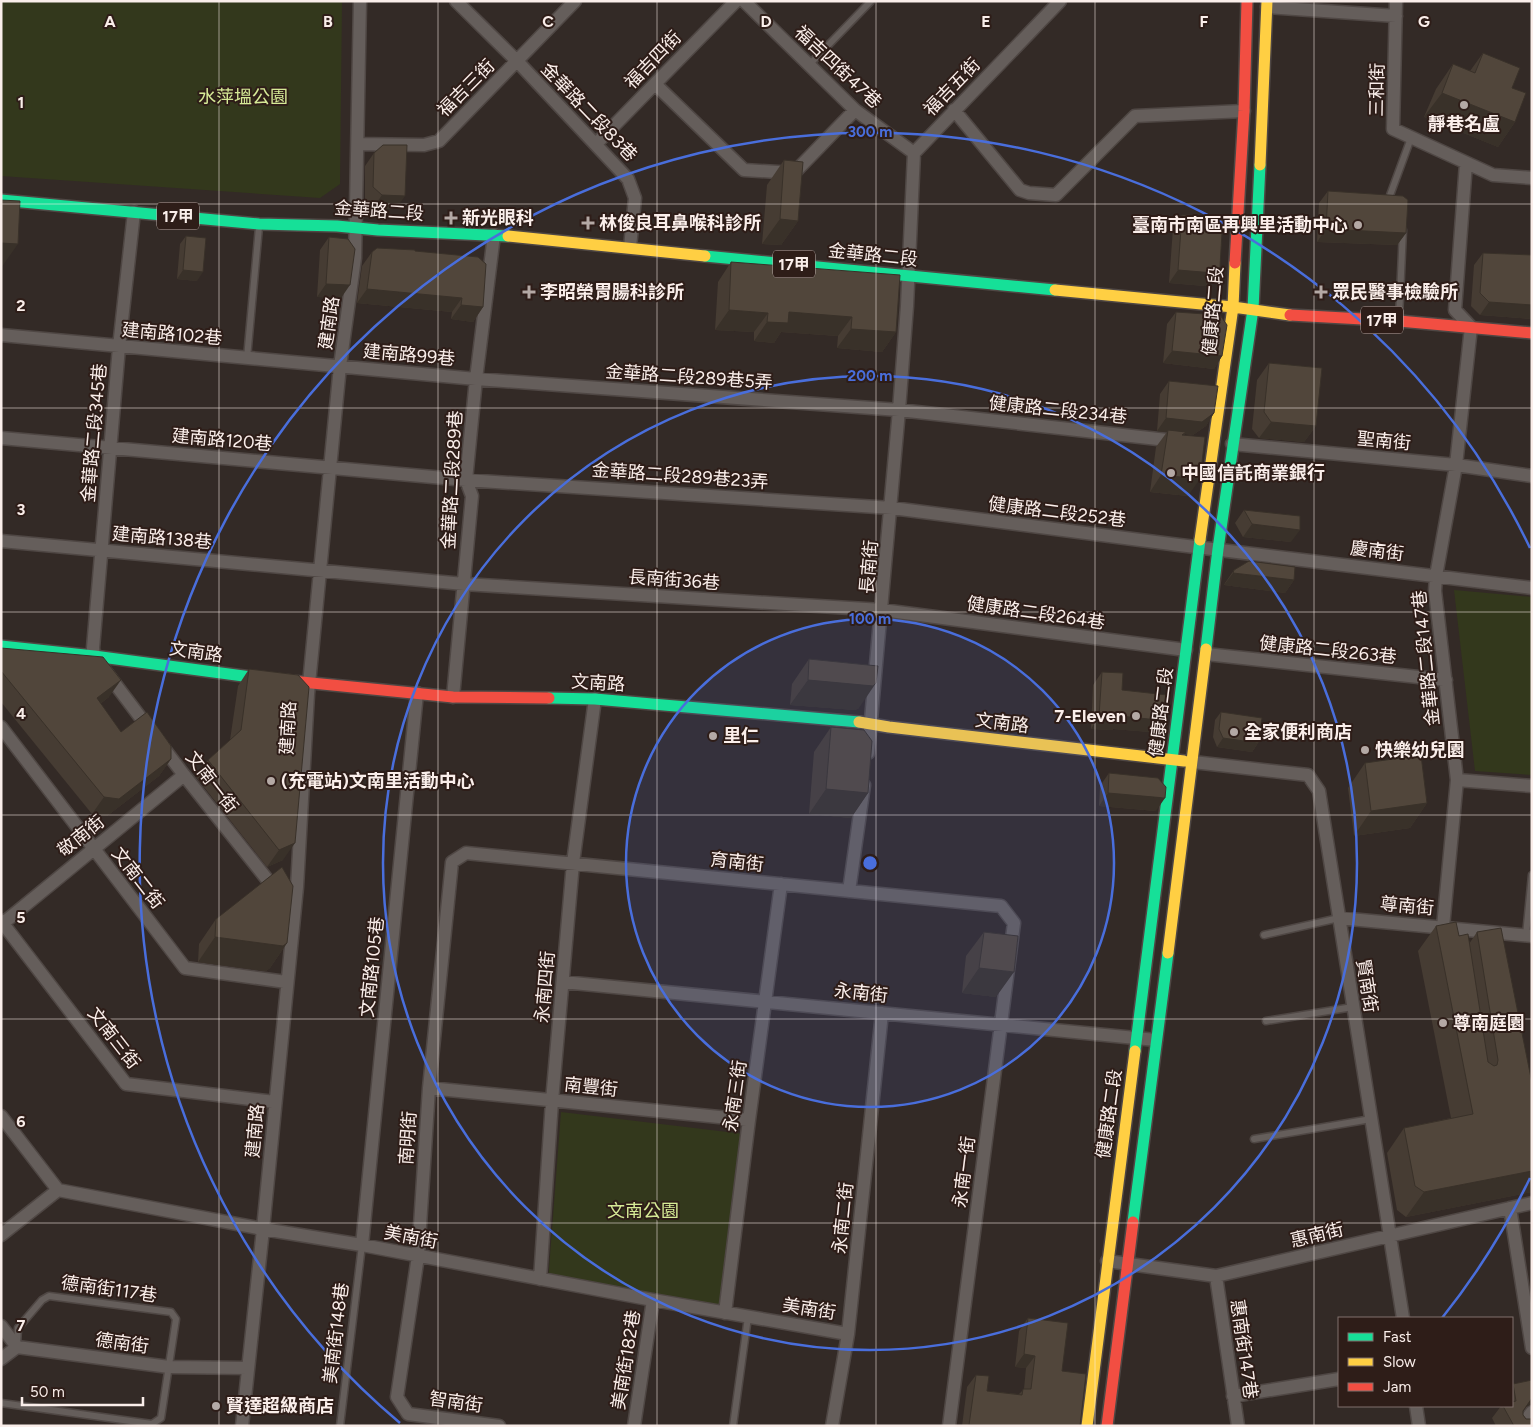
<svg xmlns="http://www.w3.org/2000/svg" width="1533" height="1427" font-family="Figtree,'Noto Sans TC',sans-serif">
<rect width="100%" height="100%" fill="#332a26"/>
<path fill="#33381c" d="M1,1H342L340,184L320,198L1,176Z
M1454,590L1532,597V775L1475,771Z
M561,1112L744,1134L718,1317L548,1282Z"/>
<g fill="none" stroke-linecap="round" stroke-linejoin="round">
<defs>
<path id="lane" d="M809,65L871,1
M1393,201L1389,198L1411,138
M1399,318L1403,230
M247,358L259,227
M1264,935L1339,918
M1526,935L1532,875
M1266,1021L1353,1007
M1254,1139L1371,1119
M1,1403L152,1424L161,1418L176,1319L171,1312L49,1296L42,1300L18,1328L17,1345
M340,1426L362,1245
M733,1426L748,1317"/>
<path id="street" d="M456,1L517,61L628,179L635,198L630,247
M744,1L855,110L914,153
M1396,1L1393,129L1493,175L1532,178
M1267,7L1396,16
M655,84L744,170L794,173L855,110
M954,110L1020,190L1029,193L1056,195L1135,116L1244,111
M358,144L424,145L439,141L575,1
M596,144L736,1
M134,212L119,347L93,648L94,656L184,775L270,883L282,885
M1,335L476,379L899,410L1176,441
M1,438L466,480L892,508L1179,545L1532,588
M1232,444L1456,465L1532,476
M1,541L464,584L882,610L1186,650
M1206,654L1446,680
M453,697L472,496L466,480L476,379L494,235
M1,727L185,968L286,982
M868,753L899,410L907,306L914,153L1060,1
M1193,762L1308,775L1319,791L1403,1318
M1457,780L1532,786
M849,891L864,785
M1339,918L1532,936
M1,921L126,1084L275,1102
M1,925L184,775
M1443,927L1457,780L1435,591L1436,576L1456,465L1471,327L1455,310L1466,163
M563,982L1156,1040
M429,1088L749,1120
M1,1116L58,1190L263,1229L362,1245L653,1300L848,1334
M1510,1208L1532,1348
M1,1235L58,1190
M362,1245L417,693
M1107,1261L1216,1276L1532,1203
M1216,1276L1238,1426
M540,1279L552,1101L573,863L595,699
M725,1313L749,1120L781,884
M1,1326L17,1347L169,1367L248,1368
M1,1359L17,1347
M1233,1396L1339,1379
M1416,1406L1419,1426
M242,1426L263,1229L297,887L308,694L340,366L355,258L360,1
M499,1426L408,1414L397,1397L418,1256L429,1088L452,862L466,853L1001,906L1014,923L949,1426
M634,1426L653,1300
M832,1426L848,1334L882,1013
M1521,1426L1532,1412"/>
<path id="fast" d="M1,200L259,224L337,226L378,230L508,236
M705,256L1055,290
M1,646L94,656L251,677
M1206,649L1218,549L1253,309L1260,165
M549,698L595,699L859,722
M1135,1051L1200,540
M1133,1222L1168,953"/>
<path id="slow" d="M1260,165L1267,1
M508,236L705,256
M1055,290L1233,307L1290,315
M1200,540L1233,307L1235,263
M859,722L889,727L1184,761
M1168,953L1206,649
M1087,1426L1135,1051"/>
<path id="jam" d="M1235,263L1244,111L1247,1
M1290,315L1399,321L1532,333
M251,677L453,697L549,698
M1107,1426L1133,1222"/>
</defs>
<use href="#lane" stroke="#4f4744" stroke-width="9"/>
<use href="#street" stroke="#4f4744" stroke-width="15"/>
<use href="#fast" stroke="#4f4744" stroke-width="14"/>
<use href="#slow" stroke="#4f4744" stroke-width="14"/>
<use href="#jam" stroke="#4f4744" stroke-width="14"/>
<use href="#lane" stroke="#655e5b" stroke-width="6"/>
<use href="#street" stroke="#655e5b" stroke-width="12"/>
<use href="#fast" stroke="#16e098" stroke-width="11"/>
<use href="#slow" stroke="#ffcf43" stroke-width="11"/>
<use href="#jam" stroke="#f24e42" stroke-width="11"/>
</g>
<path fill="#463c33" d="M1483,53L1512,88L1515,122L1498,147L1424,117L1436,89L1453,64L1470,71Z
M374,153L396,209L373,208L365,200V166Z
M784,160L798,221L781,245L762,244L767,185Z
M1328,191L1406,233L1397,245L1317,242L1319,203Z
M1182,215L1211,280L1205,286L1169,283L1173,228Z
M186,236L197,281L177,279L180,244Z
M329,237L341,298L317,297L320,250Z
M415,251L483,307L473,322L451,319L452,312L357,303L362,266L372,252Z
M1483,253L1532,255V319L1480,315L1471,306L1474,265Z
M731,262L896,332L882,352L837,348L838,336L781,332L774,343L754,341V332L715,330L718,282Z
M1176,312L1222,356L1214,369L1163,363L1167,324Z
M1269,363L1316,426L1304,442L1259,438L1252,429L1257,380Z
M1169,381L1214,413L1206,426L1193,435L1185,434L1184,435L1188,496L1150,492L1156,447L1167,432L1157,431L1160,394Z
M1244,510L1291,542L1243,537L1235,523Z
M1234,570L1294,580L1285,593L1224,585L1225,583Z
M1,648L109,697L100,704L121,732L171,759L159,776L107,816L92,814L1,702Z
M809,659L859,708L855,710L790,705L792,684Z
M249,669L283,860L267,867L196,777L208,760L230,740L238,686Z
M1102,672L1122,690L1165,712L1150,732L1113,729L1112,730L1091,729L1093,685Z
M1221,712L1258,743L1252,752L1217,747L1213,737L1215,720Z
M831,727L868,793L851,818L809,814L814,752Z
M1365,763L1427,803L1410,828L1354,836L1348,788Z
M1109,773L1156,811L1099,806L1100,786Z
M216,919L287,943L270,968L266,971L198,962L199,944Z
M1436,926L1459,936L1469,944L1477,932L1532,1083V1192L1406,1217L1397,1210L1387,1153L1404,1128L1451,1118L1418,951Z
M984,932L996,997L962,993L966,956Z
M1028,1318L1062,1371L1080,1426H962L967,1387L976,1375L987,1391L1019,1394L1024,1389L1026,1368L1015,1367L1019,1331Z
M1513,1384L1526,1407L1523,1411V1415L1532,1426H1496L1492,1418L1501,1406H1512V1385Z"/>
<path fill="#393129" d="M1442,93L1515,122L1498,147L1424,117Z
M382,195L405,196L396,209L373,208Z
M780,219L798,221L781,245L762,244Z
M1326,229L1406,233L1397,245L1317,242Z
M1,243L18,244L1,268Z
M1220,267L1205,286L1169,283L1178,270Z
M183,270L203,272L197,281L177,279Z
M326,284L350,285L341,298L317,297Z
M367,289L462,298L452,312L357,303Z
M1489,302L1532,305V319L1480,315Z
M461,305L483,307L473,322L451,319Z
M729,310L768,313L754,332L715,330Z
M789,312L852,317L838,336L781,332L774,343L754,341L767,322Z
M851,329L896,332L882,352L837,348Z
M1172,351L1222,356L1214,369L1163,363Z
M1214,413L1206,426L1193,435L1185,434L1174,449L1168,430L1167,432L1157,431L1166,418Z
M1271,422L1316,426L1304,442L1259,438Z
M1161,475L1200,479L1188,496L1150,492Z
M1252,524L1300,530L1291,542L1243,537Z
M1233,573L1294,580L1285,593L1224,585Z
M121,680L109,697L85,715L97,698Z
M808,680L876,683L859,708L855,710L790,705Z
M1165,712L1150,732L1113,729L1112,730L1091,729L1099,716H1120Z
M1223,738L1258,743L1252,752L1217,747Z
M171,759L159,776L107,816L92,814L104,797Z
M826,789L868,793L851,818L809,814Z
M1108,793L1165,798L1156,811L1099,806Z
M1427,803L1410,828L1354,836L1371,811Z
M295,843L283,860L267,867L279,850Z
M215,937L287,943L270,968L266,971L198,962Z
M979,968L1014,972L996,997L962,993Z
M1532,1171V1192L1406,1217L1424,1192Z
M1024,1354L1035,1356L1026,1368L1015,1367Z
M1532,1398V1404L1526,1407Z"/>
<path fill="#51463b" stroke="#393129" d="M1483,53L1520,68L1512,88L1526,93L1515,122L1442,93L1453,64L1475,73Z
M383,145H407L405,196L382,195L373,187L374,153Z
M784,160L803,162L798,221L780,219Z
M1328,191L1403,196L1408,200L1406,233L1326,229Z
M1,200L20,201L18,244L1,243Z
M1182,215L1223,216L1220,267L1214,273L1178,270Z
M186,236L206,238L203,272L183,270Z
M329,237L348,239L355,249L350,285L326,284Z
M377,248L415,250V251L478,257L486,264L483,307L461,305L462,298L367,289L372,252Z
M1483,253L1532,255V305L1489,302L1480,293Z
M731,262L900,275L896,332L851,329L852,317L789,312L788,323L767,322L768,313L729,310Z
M1176,312L1220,315L1227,325L1222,356L1172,351Z
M1269,363L1322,368L1316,426L1271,422L1264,412Z
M1169,381L1218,386L1214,413L1202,422L1166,418Z
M1168,430L1186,432L1182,435L1205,437L1200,479L1161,475Z
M1244,510L1300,516V530L1252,524Z
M1249,561L1295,567L1294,580L1233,573L1234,570Z
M1,648L103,657L121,680L97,698L121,732L147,712L171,746V759L119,799L104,797L1,671Z
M809,659L878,666L876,683L873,686L808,680Z
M249,669L298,675L309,687L295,843L279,850L208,760L241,730Z
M1102,672L1123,673L1122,690L1167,695L1165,712L1158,720L1120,716V718L1099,716Z
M1221,712L1262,718L1258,743L1223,738L1219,729Z
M831,727L864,730L872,741L868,793L826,789Z
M1421,755L1427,803L1371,811L1365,763Z
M1109,773L1158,778L1166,787L1165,798L1108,793Z
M282,867L293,886L287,943L283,946L215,937L216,919Z
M1456,922L1459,936L1468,934L1488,1062L1494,1066L1497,1065L1498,1060L1477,932L1501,928L1532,1083V1171L1424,1192L1415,1186L1404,1128L1473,1114L1436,926Z
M984,932L1018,936L1014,972L979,968Z
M1028,1318L1068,1323L1062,1371L1086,1374L1080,1426L969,1425L976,1375L989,1376L987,1391L1022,1395L1023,1389H1031L1035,1356L1024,1354Z
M1532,1380V1398L1523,1411V1415L1526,1419H1532V1426H1514L1503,1406H1512V1402L1516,1401L1513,1384Z"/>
<path fill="none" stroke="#faeeea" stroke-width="1" stroke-opacity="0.55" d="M219,1V1426M438,1V1426M657,1V1426M876,1V1426M1095,1V1426M1314,1V1426M1,204H1532M1,408H1532M1,612H1532M1,815H1532M1,1019H1532M1,1223H1532"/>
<circle cx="870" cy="863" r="244" fill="#496edc" fill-opacity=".12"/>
<g fill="none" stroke="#496edc" stroke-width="2.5">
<circle cx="870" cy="863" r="244"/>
<circle cx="870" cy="863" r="487"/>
<path d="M1530 1178A731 731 0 0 1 1442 1318M400 1423A731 731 0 1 1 1530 548"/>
</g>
<g fill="#b4a9a5" stroke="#2e1d18" stroke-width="2">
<circle cx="1464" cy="105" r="5"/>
<path d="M448.5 210.5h5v5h5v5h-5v5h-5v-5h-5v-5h5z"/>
<path d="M585.5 215.5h5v5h5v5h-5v5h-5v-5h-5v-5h5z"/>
<circle cx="1358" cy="225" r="5"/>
<path d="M526.5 284.5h5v5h5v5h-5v5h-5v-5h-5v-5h5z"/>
<path d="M1318.5 284.5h5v5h5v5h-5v5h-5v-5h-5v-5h5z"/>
<circle cx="1171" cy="473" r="5"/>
<circle cx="1136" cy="716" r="5"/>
<circle cx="1234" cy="732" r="5"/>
<circle cx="713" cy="736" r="5"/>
<circle cx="1365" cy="750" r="5"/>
<circle cx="271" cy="781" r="5"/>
<circle cx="1443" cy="1023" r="5"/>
<circle cx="216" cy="1406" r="5"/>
</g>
<g text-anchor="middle" stroke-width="4" stroke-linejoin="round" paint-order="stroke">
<g fill="#2e1d18" stroke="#bdafab" stroke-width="1">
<rect x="157" y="202.5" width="42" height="27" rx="4"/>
<rect x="773" y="250.5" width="42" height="27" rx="4"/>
<rect x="1361" y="306.5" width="42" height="27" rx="4"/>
</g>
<g font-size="16" font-weight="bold" fill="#faeeea">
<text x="178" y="222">17甲</text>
<text x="794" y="270">17甲</text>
<text x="1382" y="326">17甲</text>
</g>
<g font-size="18" fill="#faeeea" stroke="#2e1d18">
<text transform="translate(653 60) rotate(-46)" y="6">福吉四街</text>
<text transform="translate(838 67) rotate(43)" y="6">福吉四街47巷</text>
<text transform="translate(952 87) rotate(-46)" y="6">福吉五街</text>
<text transform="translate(466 88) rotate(-45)" y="6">福吉三街</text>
<text transform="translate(1377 90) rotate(-89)" y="6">三和街</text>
<text transform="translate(589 112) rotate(46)" y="6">金華路二段83巷</text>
<text transform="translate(379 211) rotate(4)" y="6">金華路二段</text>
<text transform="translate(873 255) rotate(6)" y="6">金華路二段</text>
<text transform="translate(1213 311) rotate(-85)" y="6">健康路二段</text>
<text transform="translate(329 323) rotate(-82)" y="6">建南路</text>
<text transform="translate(172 334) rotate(5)" y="6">建南路102巷</text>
<text transform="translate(409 355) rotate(5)" y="6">建南路99巷</text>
<text transform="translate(689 377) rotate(4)" y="6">金華路二段289巷5弄</text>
<text transform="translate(1058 410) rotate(6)" y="6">健康路二段234巷</text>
<text transform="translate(94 433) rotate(-85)" y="6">金華路二段345巷</text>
<text transform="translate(222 440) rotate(5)" y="6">建南路120巷</text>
<text transform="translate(1384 441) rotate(5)" y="6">聖南街</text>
<text transform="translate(680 476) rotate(4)" y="6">金華路二段289巷23弄</text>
<text transform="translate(452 480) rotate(-87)" y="6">金華路二段289巷</text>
<text transform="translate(1057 512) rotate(7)" y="6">健康路二段252巷</text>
<text transform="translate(162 538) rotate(5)" y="6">建南路138巷</text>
<text transform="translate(1377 551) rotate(7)" y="6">慶南街</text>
<text transform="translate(869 567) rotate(-85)" y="6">長南街</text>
<text transform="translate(674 580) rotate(4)" y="6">長南街36巷</text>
<text transform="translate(1036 613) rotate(8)" y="6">健康路二段264巷</text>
<text transform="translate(1328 650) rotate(6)" y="6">健康路二段263巷</text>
<text transform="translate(196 652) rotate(8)" y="6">文南路</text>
<text transform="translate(1426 658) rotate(-96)" y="6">金華路二段147巷</text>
<text transform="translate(598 683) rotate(3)" y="6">文南路</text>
<text transform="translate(1161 712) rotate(-83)" y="6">健康路二段</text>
<text transform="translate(1002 723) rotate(7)" y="6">文南路</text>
<text transform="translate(288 728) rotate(-87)" y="6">建南路</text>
<text transform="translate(212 782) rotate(52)" y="6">文南一街</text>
<text transform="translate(81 836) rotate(-39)" y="6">敬南街</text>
<text transform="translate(737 862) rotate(6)" y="6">育南街</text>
<text transform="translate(138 878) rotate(52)" y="6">文南二街</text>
<text transform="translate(1407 906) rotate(5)" y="6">尊南街</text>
<text transform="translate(372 967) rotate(-84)" y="6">文南路105巷</text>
<text transform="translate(1367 986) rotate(81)" y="6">賢南街</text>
<text transform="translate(545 987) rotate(-85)" y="6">永南四街</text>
<text transform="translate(861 993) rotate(6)" y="6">永南街</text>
<text transform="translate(114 1038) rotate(52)" y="6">文南三街</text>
<text transform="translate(591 1087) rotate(6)" y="6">南豐街</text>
<text transform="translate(735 1096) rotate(-82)" y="6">永南三街</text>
<text transform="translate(1109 1114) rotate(-82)" y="6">健康路二段</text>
<text transform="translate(255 1131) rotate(-85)" y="6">建南路</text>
<text transform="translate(408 1138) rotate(-86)" y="6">南明街</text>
<text transform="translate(964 1172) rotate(-83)" y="6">永南一街</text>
<text transform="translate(843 1218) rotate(-84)" y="6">永南二街</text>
<text transform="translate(1317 1235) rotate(-13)" y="6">惠南街</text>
<text transform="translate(411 1237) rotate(11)" y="6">美南街</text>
<text transform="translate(109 1289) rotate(8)" y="6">德南街117巷</text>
<text transform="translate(809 1309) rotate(9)" y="6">美南街</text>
<text transform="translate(336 1333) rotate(-83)" y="6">美南街148巷</text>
<text transform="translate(122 1343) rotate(8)" y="6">德南街</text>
<text transform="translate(1244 1349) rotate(82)" y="6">惠南街147巷</text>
<text transform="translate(626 1360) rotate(-81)" y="6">美南街182巷</text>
<text transform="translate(456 1402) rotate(8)" y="6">智南街</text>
</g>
<g font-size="18" fill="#d6ea96" stroke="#2e1d18">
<text x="243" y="103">水萍塭公園</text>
<text x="643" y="1217">文南公園</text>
</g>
<g font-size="18" font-weight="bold" fill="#faeeea" stroke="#2e1d18" text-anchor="start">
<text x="1464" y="130" text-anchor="middle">靜巷名盧</text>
<text x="462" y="224">新光眼科</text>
<text x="599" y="229">林俊良耳鼻喉科診所</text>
<text x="1348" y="231" text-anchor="end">臺南市南區再興里活動中心</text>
<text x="540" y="298">李昭榮胃腸科診所</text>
<text x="1332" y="298">眾民醫事檢驗所</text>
<text x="1181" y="479">中國信託商業銀行</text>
<text x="1126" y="722" text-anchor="end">7-Eleven</text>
<text x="1244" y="738">全家便利商店</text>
<text x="723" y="742">里仁</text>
<text x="1375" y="756">快樂幼兒園</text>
<text x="281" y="787">(充電站)文南里活動中心</text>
<text x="1453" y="1029">尊南庭園</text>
<text x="226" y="1412">賢達超級商店</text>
</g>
</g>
<g font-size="16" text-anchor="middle" font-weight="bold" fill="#faeeea" stroke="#2e1d18" stroke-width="4" stroke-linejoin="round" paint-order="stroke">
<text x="110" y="27">A</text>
<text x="328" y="27">B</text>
<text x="548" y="27">C</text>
<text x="766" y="27">D</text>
<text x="986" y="27">E</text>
<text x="1204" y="27">F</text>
<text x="1424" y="27">G</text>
<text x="21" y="108">1</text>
<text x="21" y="311">2</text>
<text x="21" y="515">3</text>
<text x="21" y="719">4</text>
<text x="21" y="923">5</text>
<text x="21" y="1127">6</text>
<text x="21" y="1331">7</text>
</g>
<circle cx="870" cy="863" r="8" fill="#496edc" stroke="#2e1d18" stroke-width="2.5"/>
<g font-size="15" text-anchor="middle" font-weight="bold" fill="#496edc" stroke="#2e1d18" stroke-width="4" stroke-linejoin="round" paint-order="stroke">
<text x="870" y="137">300 m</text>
<text x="870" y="381">200 m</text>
<text x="870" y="624">100 m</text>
</g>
<rect width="1533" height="1427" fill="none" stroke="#faeeea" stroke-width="5"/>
<rect x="1338" y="1317" width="175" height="90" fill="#2e1d18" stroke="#80716c"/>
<rect x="1348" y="1333" width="25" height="8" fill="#16e098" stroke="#80716c"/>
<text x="1383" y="1342" font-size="15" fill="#faeeea">Fast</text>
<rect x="1348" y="1358" width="25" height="8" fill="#ffcf43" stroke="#80716c"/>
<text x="1383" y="1367" font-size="15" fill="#faeeea">Slow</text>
<rect x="1348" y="1383" width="25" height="8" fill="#f24e42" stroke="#80716c"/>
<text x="1383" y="1392" font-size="15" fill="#faeeea">Jam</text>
<path d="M22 1397v8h121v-8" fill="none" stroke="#faeeea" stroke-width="2.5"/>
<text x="30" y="1397" font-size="15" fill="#faeeea" stroke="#2e1d18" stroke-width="4" paint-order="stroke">50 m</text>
</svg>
